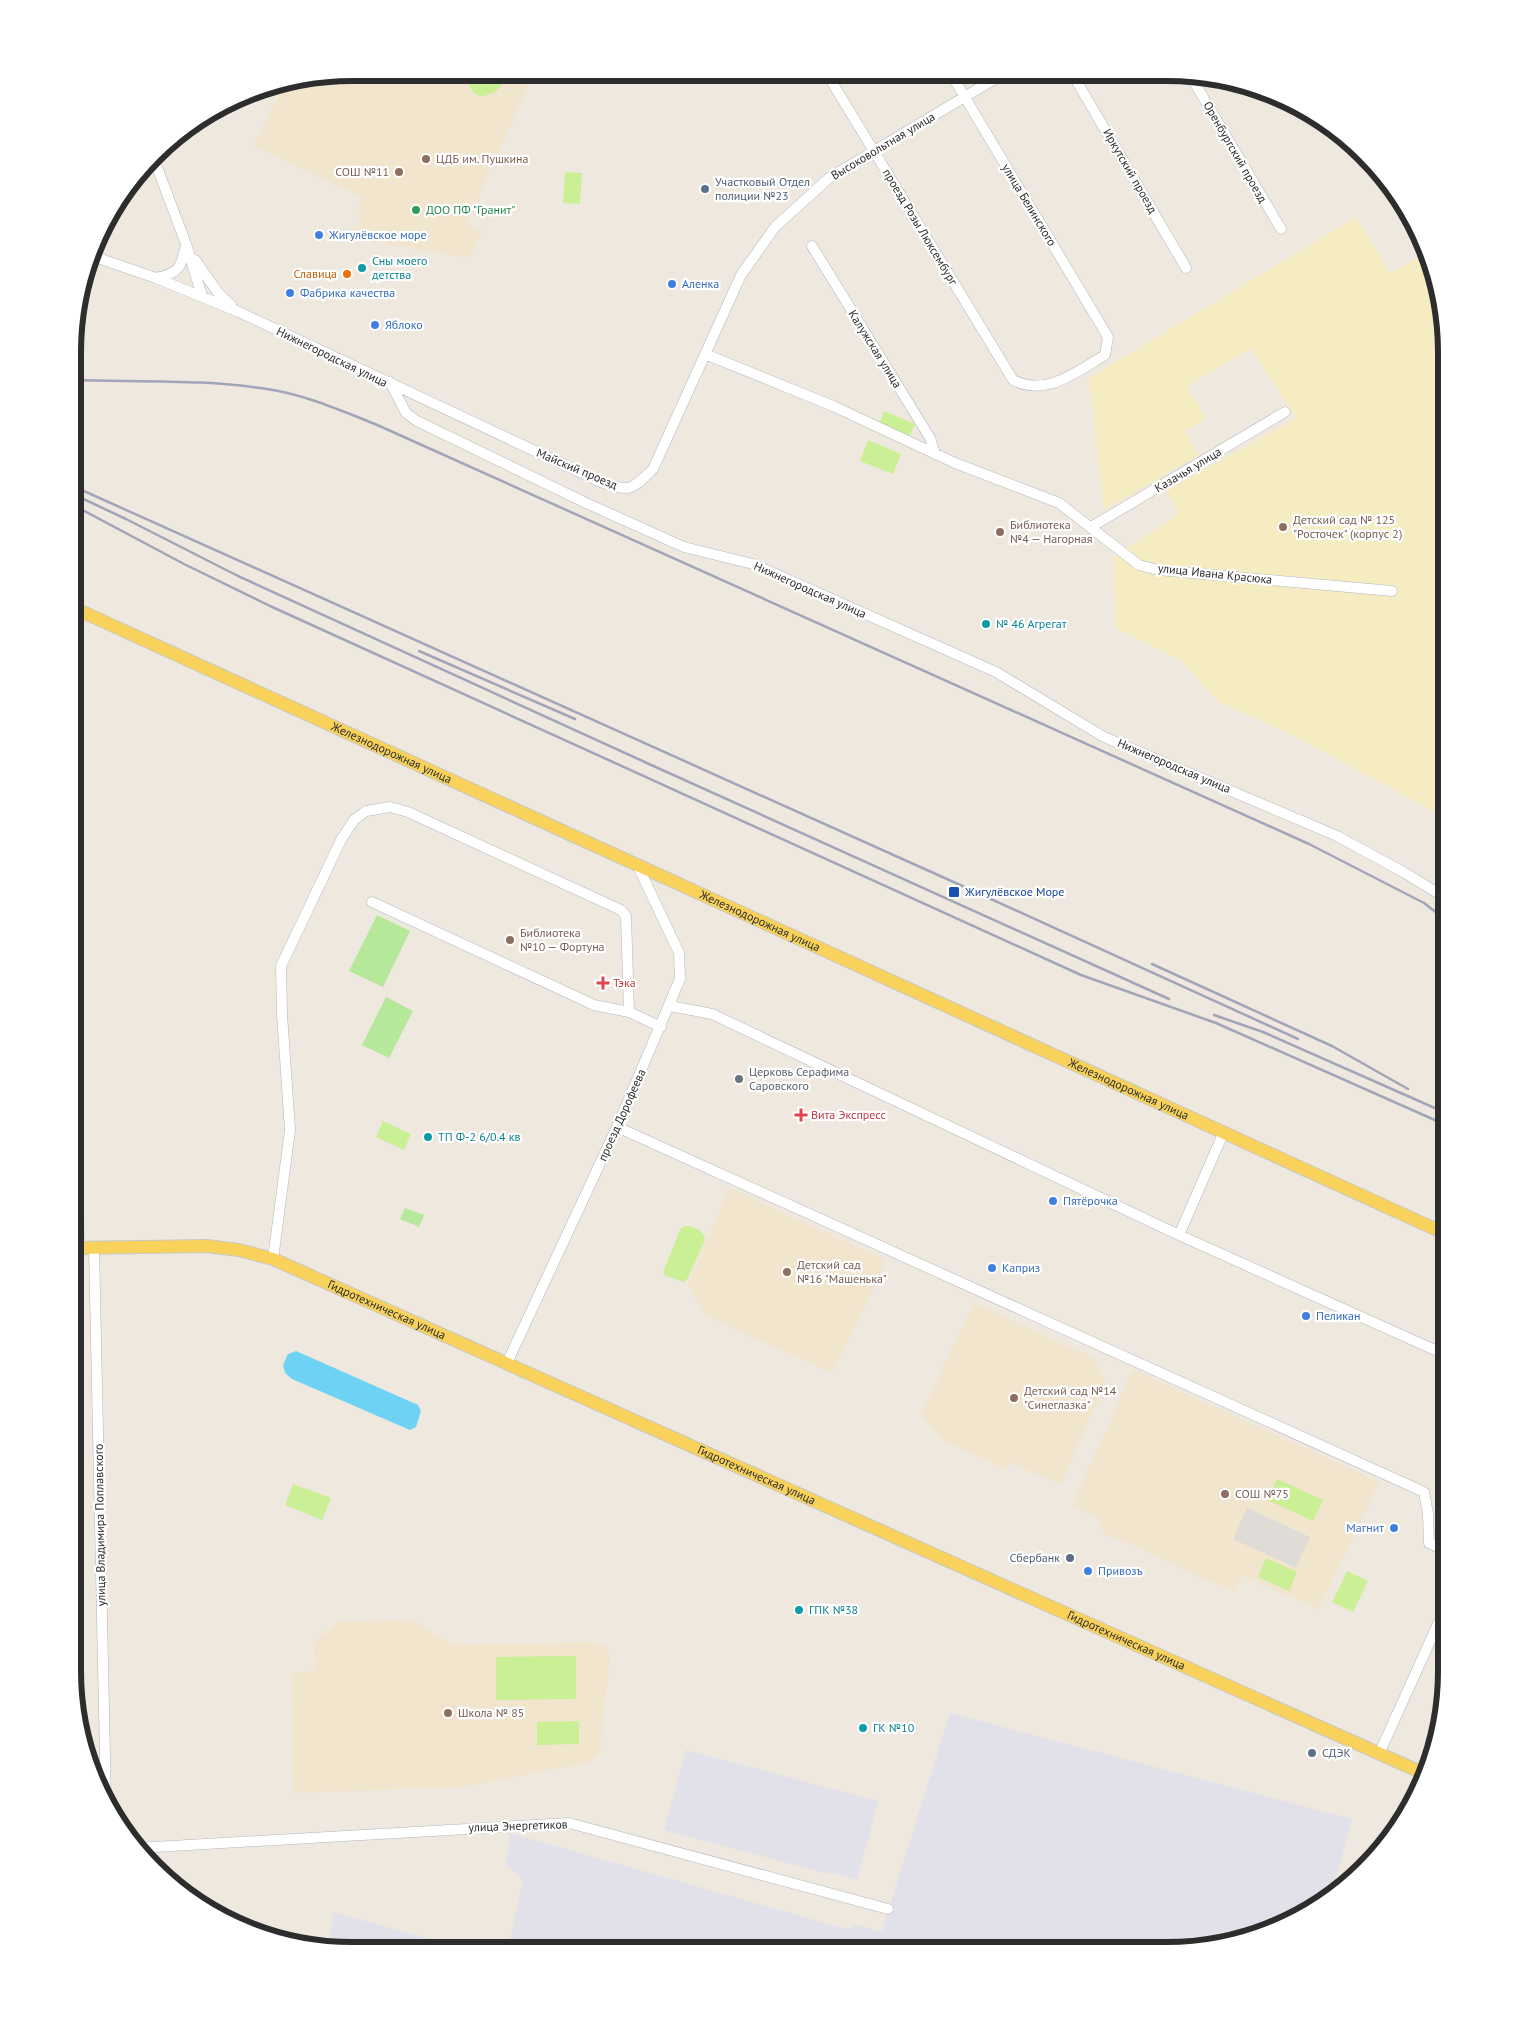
<svg xmlns="http://www.w3.org/2000/svg" width="1519" height="2023" font-family="'PT Sans',sans-serif">
<rect width="100%" height="100%" fill="#efe8df"/>
<path fill="#e2e0e8" d="M950,1713L1352,1819L1335,1882L1345,1885L1291,1921L1239,1941L1167,1950L508,1949L523,1880L506,1865L510,1833L849,1930L853,1924L886,1933L882,1931Z
M686,1750L878,1801L857,1880L830,1872L829,1874L664,1830Z
M333,1912L466,1949L329,1948Z"/>
<path fill="#f1e5ce" d="M353,73H519L528,86L466,224L481,232L471,258L373,242L355,232L362,215L357,212L363,197L254,147L284,84Z
M729,1188L886,1260L833,1373L706,1316L688,1284Z
M974,1303L1094,1358L1106,1382L1060,1485L1010,1462L1006,1470L942,1439L921,1415Z
M1133,1370L1379,1482L1319,1609L1243,1576L1235,1592L1102,1532L1098,1517L1072,1506Z
M410,1620L454,1645L592,1642L605,1646L610,1657L599,1754L589,1762L462,1787L293,1793L291,1673L315,1671L314,1642L339,1622Z"/>
<path fill="#b5e89a" d="M377,915L410,931L383,987L349,971Z
M386,997L413,1011L389,1058L362,1045Z
M405,1208L424,1215L419,1227L400,1219Z"/>
<path fill="#f5ecc2" d="M1356,217L1390,273L1427,253L1437,280L1446,352V818L1290,734L1219,702L1180,660L1116,628L1113,558L1178,514L1166,491L1296,418L1251,348L1187,386L1206,418L1185,431L1199,455L1104,510L1089,378Z"/>
<path fill="#caef95" d="M461,73H505L506,78C503,88 490,96 480,96L473,92Z
M565,172L582,173L580,204L563,203Z
M884,411L915,424L909,438L879,425Z
M868,440L901,454L893,474L860,461Z
M383,1121L411,1134L404,1150L376,1137Z
M685,1226C694,1226 704,1231 705,1240L688,1278L684,1282L666,1276L663,1272L681,1228Z
M1277,1479L1323,1500L1313,1521L1267,1500Z
M293,1484L331,1498L322,1520L285,1505Z
M1266,1558L1297,1572L1289,1591L1258,1577Z
M1347,1571L1368,1581L1353,1612L1332,1602Z
M576,1656V1699L496,1700V1657Z
M579,1721V1744L537,1745V1722Z"/>
<path fill="#dfdbd7" d="M1247,1508L1310,1537L1296,1568L1233,1539Z"/>
<path fill="#6ed2f5" d="M296,1351L418,1405L421,1411L416,1427L410,1430L292,1379L285,1373L283,1365L288,1354Z"/>
<g fill="none" stroke-linecap="round" stroke-linejoin="round">
<defs>
<path id="minor" d="M827,74L1013,380C1046,397 1076,372 1105,355L1108,337L951,74
M1073,75L1186,268
M1190,75L1281,229
M1354,147L1363,162
M154,159L186,244L202,296
M812,246L930,438L935,454
M95,257L156,278L239,312L603,483C632,492 631,490 653,469L741,275L775,227L829,178L1003,74
M195,260L219,294L231,305
M156,278C180,273 181,267 186,245
M705,354L833,406L955,463L1059,503L1139,565L1158,570L1392,591
M390,382L406,413L417,421L586,503L684,547L753,564L996,672L1104,737L1337,836L1405,873L1446,898
M1091,527L1285,412
M372,902L594,1005L629,1012L661,1027
M74,943L79,1248
M670,1006L712,1014L1179,1235L1446,1355
M617,1127L1424,1492L1428,1514L1429,1543L1446,1551
M1179,1235L1223,1134
M94,1248L106,1802
M273,1259L290,1130L282,1014L281,966L341,840L354,820L366,811L390,807L408,812L621,910L626,916L629,1012
M507,1363L617,1127L680,979L679,953L637,864
M1379,1754L1446,1606
M137,1848L569,1823L888,1909"/>
<g id="major">
<path id="s1" d="M74,608L1446,1234"/>
<path id="s2" d="M73,1248L207,1246L239,1250L273,1259L1425,1774"/>
</g>
</defs>
<use href="#minor" stroke="#b3b6c1" stroke-width="11"/>
<use href="#major" stroke="#c8c8c8" stroke-width="14"/>
<use href="#minor" stroke="#fff" stroke-width="10"/>
<use href="#major" stroke="#f8d25b" stroke-width="12"/>
<path stroke="#a1a5b8" stroke-width="2.5" d="M75,380C141,382 208,379 273,390C308,396 342,411 375,424L1309,844L1424,903L1446,920
M75,487L958,884L1298,1039
M75,495L126,519L238,576L649,764L1169,999
M75,506L184,564L270,606L1081,975L1216,1023L1446,1125
M419,651L575,719
M1152,964L1332,1046L1408,1089
M1214,1015L1263,1032L1446,1113"/>
</g>
<g fill="#8d6e63" stroke="#fff" stroke-width="2">
<circle cx="426" cy="159" r="5"/>
<circle cx="399" cy="172" r="5"/>
<circle cx="1283" cy="527" r="5"/>
<circle cx="1000" cy="532" r="5"/>
<circle cx="510" cy="940" r="5"/>
<circle cx="787" cy="1272" r="5"/>
<circle cx="1014" cy="1398" r="5"/>
<circle cx="1225" cy="1494" r="5"/>
<circle cx="448" cy="1713" r="5"/>
</g>
<g fill="#5c6f8a" stroke="#fff" stroke-width="2">
<circle cx="705" cy="189" r="5"/>
<circle cx="1070" cy="1558" r="5"/>
<circle cx="1312" cy="1753" r="5"/>
</g>
<circle fill="#2e9e5b" stroke="#fff" stroke-width="2" cx="416" cy="210" r="5"/>
<g fill="#3f7fe0" stroke="#fff" stroke-width="2">
<circle cx="319" cy="235" r="5"/>
<circle cx="672" cy="284" r="5"/>
<circle cx="290" cy="293" r="5"/>
<circle cx="375" cy="325" r="5"/>
<circle cx="1053" cy="1201" r="5"/>
<circle cx="992" cy="1268" r="5"/>
<circle cx="1306" cy="1316" r="5"/>
<circle cx="1394" cy="1528" r="5"/>
<circle cx="1088" cy="1571" r="5"/>
</g>
<g fill="#0f9aa8" stroke="#fff" stroke-width="2">
<circle cx="362" cy="268" r="5"/>
<circle cx="986" cy="624" r="5"/>
<circle cx="428" cy="1137" r="5"/>
<circle cx="799" cy="1610" r="5"/>
<circle cx="863" cy="1728" r="5"/>
</g>
<circle fill="#e8710a" stroke="#fff" stroke-width="2" cx="347" cy="274" r="5"/>
<rect fill="#1a4fb4" stroke="#fff" stroke-width="2" x="948" y="886" width="12" height="12" rx="2.5"/>
<g fill="#e0444e" stroke="#fff" stroke-width="2">
<path d="M600.5 975.5h5v5h5v5h-5v5h-5v-5h-5v-5h5z"/>
<path d="M798.5 1107.5h5v5h5v5h-5v5h-5v-5h-5v-5h5z"/>
</g>
<circle fill="#6b7280" stroke="#fff" stroke-width="2" cx="739" cy="1079" r="5"/>
<g text-anchor="middle" stroke-width="4.5" stroke-linejoin="round" paint-order="stroke">
<g font-size="12" fill="#2d2d2d" stroke="#fff">
<text transform="translate(883 146) rotate(-31)" y="4">Высоковольтная улица</text>
<text transform="translate(1235 152) rotate(60)" y="4">Оренбургский проезд</text>
<text transform="translate(1130 171) rotate(60)" y="4">Иркутский проезд</text>
<text transform="translate(1029 205) rotate(59)" y="4">улица Белинского</text>
<text transform="translate(920 227) rotate(59)" y="4">проезд Розы Люксембург</text>
<text transform="translate(875 349) rotate(58)" y="4">Калужская улица</text>
<text transform="translate(332 357) rotate(26)" y="4">Нижнегородская улица</text>
<text transform="translate(577 469) rotate(23)" y="4">Майский проезд</text>
<text transform="translate(1188 470) rotate(-31)" y="4">Казачья улица</text>
<text transform="translate(1215 574) rotate(6)" y="4">улица Ивана Красюка</text>
<text transform="translate(810 590) rotate(24)" y="4">Нижнегородская улица</text>
<text dy="4" stroke="none"><textPath href="#s1" startOffset="349">Железнодорожная улица</textPath></text>
<text transform="translate(1174 766) rotate(23)" y="4">Нижнегородская улица</text>
<text dy="4" stroke="none"><textPath href="#s1" startOffset="754">Железнодорожная улица</textPath></text>
<text dy="4" stroke="none"><textPath href="#s1" startOffset="1159">Железнодорожная улица</textPath></text>
<text transform="translate(622 1115) rotate(-66)" y="4">проезд Дорофеева</text>
<text dy="4" stroke="none"><textPath href="#s2" startOffset="326">Гидротехническая улица</textPath></text>
<text dy="4" stroke="none"><textPath href="#s2" startOffset="731">Гидротехническая улица</textPath></text>
<text transform="translate(100 1525) rotate(-91)" y="4">улица Владимира Поплавского</text>
<text dy="4" stroke="none"><textPath href="#s2" startOffset="1136">Гидротехническая улица</textPath></text>
<text transform="translate(518 1826) rotate(-2)" y="4">улица Энергетиков</text>
</g>
<g font-size="12" fill="#785e54" stroke="#fff" text-anchor="start">
<text x="436" y="163">ЦДБ им. Пушкина</text>
<text x="389" y="176" text-anchor="end">СОШ №11</text>
<text x="1293" y="524">Детский сад № 125<tspan x="1293" dy="14">"Росточек" (корпус 2)</tspan></text>
<text x="1010" y="529">Библиотека<tspan x="1010" dy="14">№4 — Нагорная</tspan></text>
<text x="520" y="937">Библиотека<tspan x="520" dy="14">№10 — Фортуна</tspan></text>
<text x="797" y="1269">Детский сад<tspan x="797" dy="14">№16 "Машенька"</tspan></text>
<text x="1024" y="1395">Детский сад №14<tspan x="1024" dy="14">"Синеглазка"</tspan></text>
<text x="1235" y="1498">СОШ №75</text>
<text x="458" y="1717">Школа № 85</text>
</g>
<g font-size="12" fill="#4e5e75" stroke="#fff" text-anchor="start">
<text x="715" y="186">Участковый Отдел<tspan x="715" dy="14">полиции №23</tspan></text>
<text x="1060" y="1562" text-anchor="end">Сбербанк</text>
<text x="1322" y="1757">СДЭК</text>
</g>
<g font-size="12" fill="#27864d" stroke="#fff" text-anchor="start">
<text x="426" y="214">ДОО ПФ "Гранит"</text>
</g>
<g font-size="12" fill="#366cbe" stroke="#fff" text-anchor="start">
<text x="329" y="239">Жигулёвское море</text>
<text x="682" y="288">Аленка</text>
<text x="300" y="297">Фабрика качества</text>
<text x="385" y="329">Яблоко</text>
<text x="1063" y="1205">Пятёрочка</text>
<text x="1002" y="1272">Каприз</text>
<text x="1316" y="1320">Пеликан</text>
<text x="1384" y="1532" text-anchor="end">Магнит</text>
<text x="1098" y="1575">Привозъ</text>
</g>
<g font-size="12" fill="#0d838f" stroke="#fff" text-anchor="start">
<text x="372" y="265">Сны моего<tspan x="372" dy="14">детства</tspan></text>
<text x="996" y="628">№ 46 Агрегат</text>
<text x="438" y="1141">ТП Ф-2 6/0.4 кв</text>
<text x="809" y="1614">ГПК №38</text>
<text x="873" y="1732">ГК №10</text>
</g>
<g font-size="12" fill="#c56008" stroke="#fff" text-anchor="end">
<text x="337" y="278">Славица</text>
</g>
<g font-size="12" fill="#164399" stroke="#fff" text-anchor="start">
<text x="965" y="896">Жигулёвское Море</text>
</g>
<g font-size="12" fill="#be3a42" stroke="#fff" text-anchor="start">
<text x="613" y="987">Тэка</text>
<text x="811" y="1119">Вита Экспресс</text>
</g>
<g font-size="12" fill="#5b616d" stroke="#fff" text-anchor="start">
<text x="749" y="1076">Церковь Серафима<tspan x="749" dy="14">Саровского</tspan></text>
</g>
</g>
<path d="M0 0H1519V2023H0ZM352 81H1167A271 271 0 0 1 1438 352V1671A271 271 0 0 1 1167 1942H352A271 271 0 0 1 81 1671V352A271 271 0 0 1 352 81Z" fill="#fff" fill-rule="evenodd"/>
<path fill="none" stroke="#2d2d2d" stroke-width="6" d="M352 81H1167A271 271 0 0 1 1438 352V1671A271 271 0 0 1 1167 1942H352A271 271 0 0 1 81 1671V352A271 271 0 0 1 352 81Z"/>
</svg>
